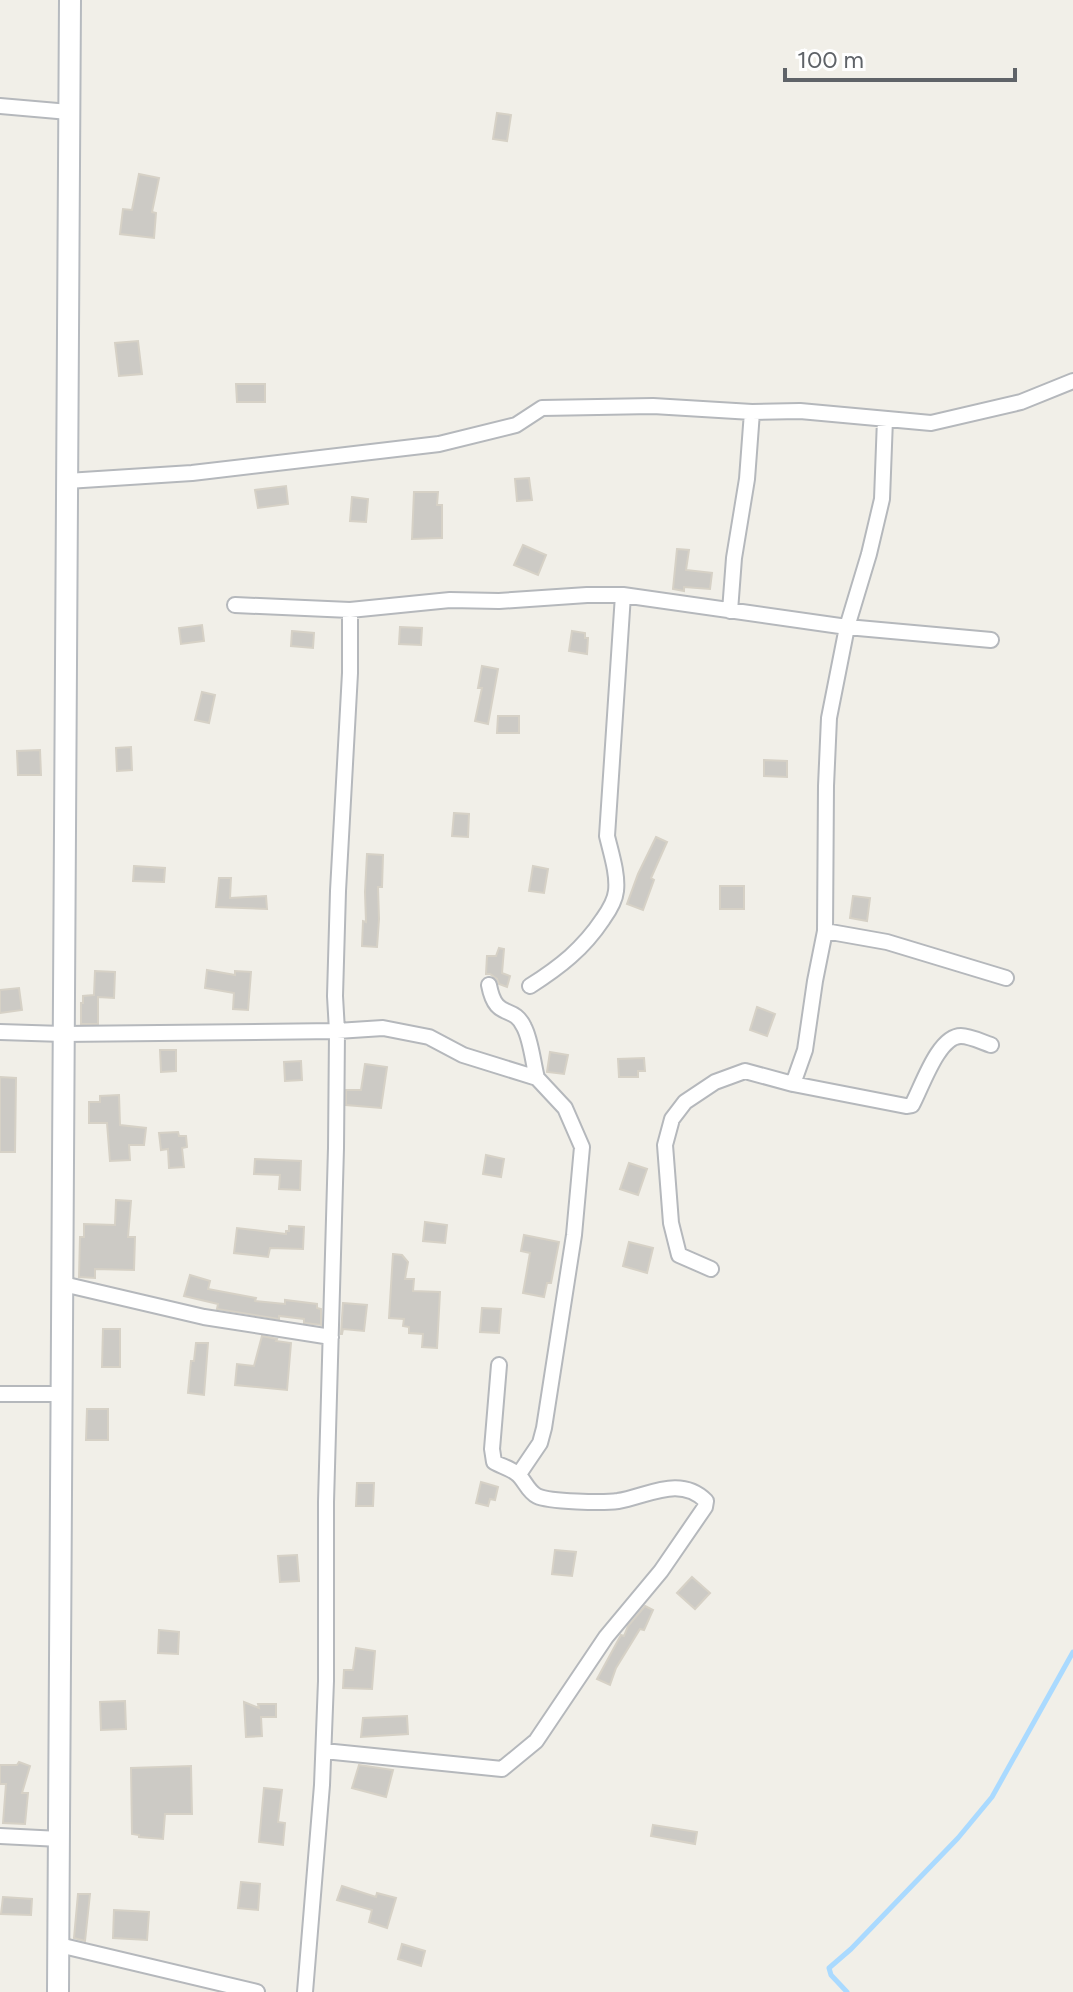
<svg xmlns="http://www.w3.org/2000/svg" width="1073" height="1992" font-family="Figtree,sans-serif">
<rect width="100%" height="100%" fill="#f1efe8"/>
<g fill="none" stroke-linecap="round" stroke-linejoin="round">
<path stroke="#aadaff" stroke-width="5" d="M847,1992L831,1975L829,1968L851,1949L958,1838L992,1797L1073,1652"/>
</g>
<path fill="#cccac5" stroke="#d6d1c6" stroke-width="2" d="M497,113L511,115L507,141L493,139Z
M139,174L159,178L152,212L156,213L154,238L120,234L123,209L132,210Z
M138,341L142,374L119,376L115,343Z
M236,384H265V402H237Z
M529,478L532,500L517,501L515,479Z
M286,486L288,504L258,508L255,490Z
M414,492H438L437,505H442V538L412,539Z
M352,497L368,499L366,522L350,521Z
M523,545L546,555L538,575L514,565Z
M677,549L689,550L686,570L712,573L710,589L684,587V591L673,589Z
M202,625L204,641L181,644L179,628Z
M400,627L422,628L421,645L399,644Z
M292,631L314,633L313,648L291,646Z
M572,631L585,633V638H588L587,654L569,651Z
M482,666L498,669L488,724L475,721L482,688H478Z
M202,692L215,695L209,723L195,720Z
M498,716H519V733H497Z
M131,747L132,770L117,771L116,748Z
M40,750L41,775H18L17,751Z
M764,760L787,761V777L764,776Z
M454,813L469,814L468,837L452,836Z
M656,837L667,842L651,878L654,880L643,910L627,904L638,874Z
M367,854L383,855L382,887H378L379,919L377,947L362,946L363,921L366,922L365,892Z
M134,866L165,868L164,882L133,881Z
M533,866L548,869L544,893L529,891Z
M219,878H231L230,898L266,896L267,909L216,907Z
M720,886H744V909H720Z
M853,896L870,898L867,921L850,918Z
M499,948L504,949L502,973L510,976L507,987L499,984L497,979L490,974H486L487,956H496Z
M207,970L235,975V971L251,972L248,1010L233,1009L234,993L205,988Z
M95,971L115,972L114,998L98,997V1024H81V1003H83V996L94,995Z
M19,988L22,1010L0,1013V990Z
M757,1007L775,1014L767,1036L750,1030Z
M160,1050H176V1071L161,1072Z
M550,1052L568,1055L564,1074L547,1072Z
M644,1058L645,1071H638V1077H619L618,1059Z
M301,1061L302,1080L285,1081L284,1062Z
M365,1064L387,1067L381,1108L346,1105V1090H361Z
M0,1077L16,1078L15,1152H0Z
M119,1095L120,1125L146,1128L144,1145H129L130,1160L110,1161L107,1123H89V1102H100V1096Z
M178,1132L179,1136H186L187,1147L182,1148L184,1167L169,1168L168,1149L161,1150L159,1133Z
M486,1155L504,1159L501,1177L483,1174Z
M255,1159L301,1161L300,1190L279,1189L280,1175L254,1174Z
M629,1163L647,1169L638,1195L620,1189Z
M116,1200L131,1201L128,1237H135L134,1270L95,1269V1278L79,1277L80,1237H84V1224L115,1225Z
M425,1222L447,1225L445,1243L423,1241Z
M289,1226L304,1227L303,1249L270,1248L268,1257L234,1253L237,1228L286,1234V1231H289Z
M524,1235L559,1242L551,1283H547L544,1297L523,1293L530,1253L521,1251Z
M629,1242L653,1248L647,1273L623,1266Z
M393,1254L402,1255L408,1262L405,1279H414L413,1291L440,1292L437,1348L422,1347L423,1334L409,1333V1327L403,1326L404,1319L389,1318Z
M190,1275L210,1281L208,1289L256,1298L255,1301L285,1304V1300L317,1304V1308L321,1309V1325L304,1323V1319L279,1316V1319L217,1309L218,1304L184,1296Z
M343,1303L367,1305L364,1331L343,1329L342,1334H341Z
M482,1308L501,1309L499,1333L480,1332Z
M103,1329H120V1367H102Z
M262,1336L277,1339L276,1341L291,1343L287,1390L235,1385L237,1364L254,1366Z
M196,1343H208L204,1395L188,1393L191,1361H194Z
M87,1409H108V1440H86Z
M481,1482L498,1487L495,1500L490,1499L488,1506L476,1503Z
M357,1483H374L373,1506H356Z
M555,1550L576,1552L572,1576L552,1574Z
M297,1555L299,1581L280,1582L278,1556Z
M692,1577L710,1593L695,1609L677,1593Z
M645,1606L653,1610L644,1630L640,1629L616,1668L610,1685L597,1679L621,1635L624,1636L628,1626Z
M159,1630L179,1632L178,1654L158,1653Z
M356,1648L375,1651L372,1689L343,1688L344,1670H353Z
M125,1701L126,1729L101,1730L100,1702Z
M244,1702L259,1708L258,1704H276V1717H261L262,1736L246,1737Z
M407,1716L408,1734L361,1737L363,1718Z
M19,1762L30,1766L22,1793H28L25,1824L3,1823L6,1784H0V1765H17Z
M359,1765L393,1770L386,1797L352,1788Z
M191,1766L192,1814H165L163,1839L139,1837V1835L132,1834L131,1768Z
M264,1788L282,1790L278,1822L285,1823L283,1845L259,1842Z
M653,1825L697,1832L695,1844L651,1836Z
M241,1882L260,1884L258,1910L238,1908Z
M342,1886L376,1897L377,1893L396,1898L387,1928L369,1922L372,1910L337,1900Z
M78,1894H90L85,1941L74,1938Z
M3,1897L32,1899L31,1915L1,1914Z
M114,1910L149,1912L147,1940L113,1938Z
M402,1944L425,1951L421,1966L398,1959Z"/>
<g fill="none" stroke-linecap="round" stroke-linejoin="round">
<defs>
<path id="street" d="M0,106L69,112
M67,481L192,473L439,444L516,425L542,408L653,406L752,412L800,411L931,423L1021,402L1073,381
M235,605L350,610L450,600L499,601L587,595H623L847,627L991,640
M730,611L734,558L747,479L752,412
M825,931L887,942L1006,978
M489,985C496,1022 513,1003 524,1027C531,1040 533,1063 537,1078
M530,986C560,967 583,949 603,919C608,912 615,901 616,891C618,874 611,853 607,836L623,595
M0,1032L63,1034L337,1031L383,1028L429,1037L463,1055L537,1078L565,1108L582,1147L574,1235L544,1428L540,1443L519,1474
M793,1084L805,1050L815,981L825,931L826,786L829,718L847,627L869,554L882,499L885,419
M711,1269L679,1255L671,1223L665,1145L672,1119L685,1102L715,1082L745,1071L793,1084L906,1106L912,1105C922,1087 938,1036 961,1036C970,1036 982,1042 991,1045
M63,1284L204,1317L331,1337
M0,1394H62
M324,1751L502,1769L536,1741L606,1637L661,1571L705,1507L706,1501C680,1475 648,1496 618,1501C604,1503 549,1502 537,1496C527,1491 524,1478 516,1473C509,1468 501,1466 494,1462L492,1449L499,1365
M0,1836L60,1839
M59,1945L257,1992
M305,1992L322,1785L326,1681V1502L336,1148L337,1031L335,996L338,891L350,673V610"/>
<path id="secondary" d="M58,1992L70,0"/>
</defs>
<use href="#street" stroke="#b5b8bc" stroke-width="18"/>
<use href="#secondary" stroke="#b6babf" stroke-width="24"/>
<use href="#street" stroke="#fff" stroke-width="14"/>
<use href="#secondary" stroke="#fff" stroke-width="20"/>
</g>
<path d="M785 68v12h230v-12" fill="none" stroke="#5f6368" stroke-width="4"/>
<text x="797" y="68" font-size="24" fill="#5f6368" stroke="#ffffff" stroke-width="6" paint-order="stroke">100 m</text>
</svg>
